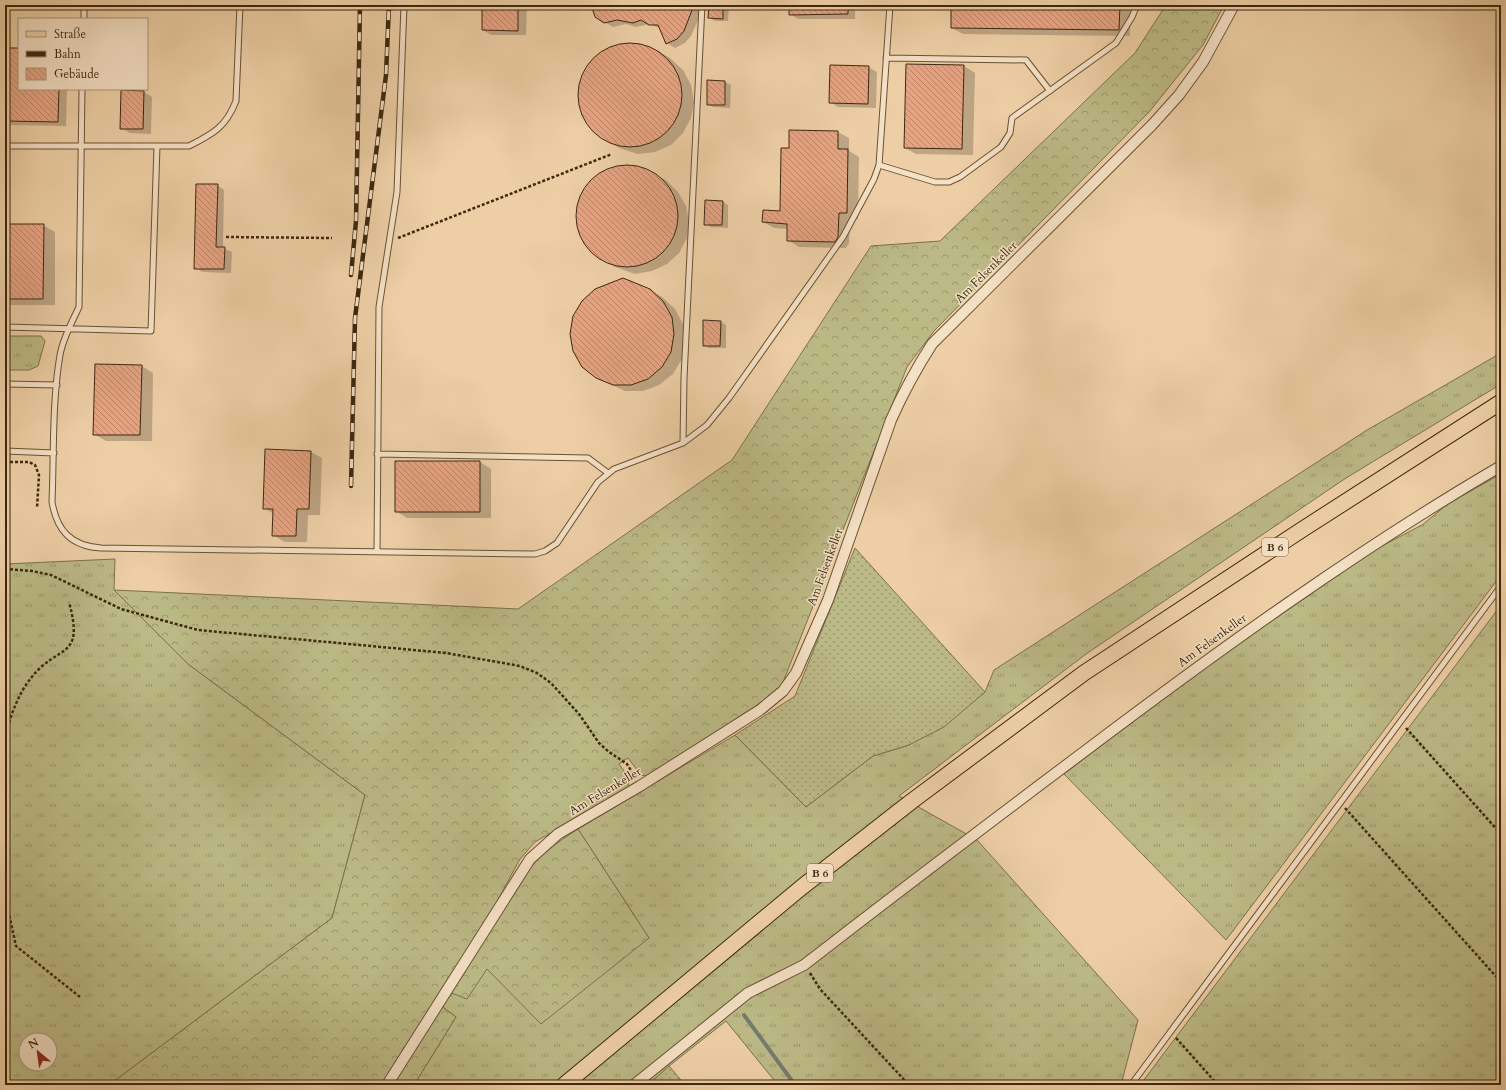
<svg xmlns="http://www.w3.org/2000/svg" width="1506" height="1090" font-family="Cardo,serif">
<defs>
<pattern id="grass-tufts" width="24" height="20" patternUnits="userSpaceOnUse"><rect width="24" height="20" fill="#bbba85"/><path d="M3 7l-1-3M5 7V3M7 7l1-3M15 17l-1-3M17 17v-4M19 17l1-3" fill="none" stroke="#99976b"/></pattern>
<pattern id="forest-crowns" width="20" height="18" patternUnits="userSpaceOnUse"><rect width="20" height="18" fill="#bbba85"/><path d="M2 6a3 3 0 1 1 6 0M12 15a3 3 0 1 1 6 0" fill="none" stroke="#99976b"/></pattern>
<pattern id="garden-dots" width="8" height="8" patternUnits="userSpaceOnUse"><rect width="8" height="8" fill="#bbba85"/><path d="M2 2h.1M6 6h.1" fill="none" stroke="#99976b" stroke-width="1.8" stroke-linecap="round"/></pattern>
<pattern id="building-back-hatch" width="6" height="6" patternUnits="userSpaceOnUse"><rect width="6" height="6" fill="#e8a481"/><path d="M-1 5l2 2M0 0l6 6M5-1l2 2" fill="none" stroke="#bd8668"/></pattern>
</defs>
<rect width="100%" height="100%" fill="#eecfa5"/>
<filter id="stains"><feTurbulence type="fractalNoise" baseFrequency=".005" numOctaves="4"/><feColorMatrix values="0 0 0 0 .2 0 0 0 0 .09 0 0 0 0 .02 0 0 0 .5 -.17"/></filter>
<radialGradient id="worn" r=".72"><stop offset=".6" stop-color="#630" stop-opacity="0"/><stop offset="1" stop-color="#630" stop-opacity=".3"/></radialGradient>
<path fill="url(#grass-tufts)" stroke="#7c7149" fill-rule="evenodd" d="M5,336H41L45,341L38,366L29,370H5Z
M1501,353V384L1346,478L1086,654L899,796L977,840L1138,1020L1121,1085H778L726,1021L669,1066L648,1085H414L456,1017L440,1005L449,992L486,969L649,938L578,829L735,735L806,807L873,756L909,745L985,692L994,670L1367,430Z
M1501,474V575L1226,940L1064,774L1213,661L1376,549L1422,525L1449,503Z
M115,559L114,590L188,664L365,795L332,918L109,1085H5V564ZM26,1040H50V1064H26Z
M1501,605V1085H1140Z"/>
<path fill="url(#forest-crowns)" stroke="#7c7149" d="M1166,5H1224L1203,45L1149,112L934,331L907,367L780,690L648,776L641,775L628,758L619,764L629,778L628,788L535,842L520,859L494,907L381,1085H109L332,918L365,795L188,664L114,590L518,609L732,460L871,246L940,241L1135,53Z
M578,829L649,938L541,1024L487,969L467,999L449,992L524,875C540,855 556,843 578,829Z
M440,1005L456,1017L414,1085H390Z"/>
<path fill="url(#garden-dots)" stroke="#7c7149" d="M855,548L985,692L944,727L909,745L873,756L806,807L735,735L795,696Z
M669,1066L685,1085H648Z"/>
<path fill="#0003" d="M483,5H527L526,35H491L483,30Z
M593,5H698L701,13L691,36L685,43L675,48L667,43L661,29L650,24L636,27L626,24L613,27L596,17Z
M710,5L729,6L728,21H715L710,18Z
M790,5H855V19H798L790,14Z
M952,5H1131L1130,36L963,34L952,28Z
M633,43L642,45L658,51L670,58L683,70L691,85L694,102L691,118L683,133L671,145L655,152L638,154L619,148L595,133L586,122L580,108L578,94L581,80L587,67L597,56L609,48L623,44Z
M5,49H19V89H67L66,126L5,125Z
M964,66L975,73L973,155L916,154L905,148Z
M868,67L877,72L876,108L838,107L830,102Z
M708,82H725L731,85L730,108L713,107L708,104Z
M144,92L152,97L151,134L130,133L121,128Z
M838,132L849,138V151L859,157L858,219H850L849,243L846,248L799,247L788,240V229L774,228L763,222L781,212L790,149Z
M624,165L639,167L666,180L678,192L686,206L689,222L687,238L679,253L667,264L652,271L635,274L615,267L603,260L591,250L582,237L577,222L578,207L583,192L593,180L606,171Z
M217,185L224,190L223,248L232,252L231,273L203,272L195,268Z
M723,202L728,205V228L711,227L705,224Z
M5,225H43L55,232V305H5Z
M650,290L662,297L675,309L683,324L685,341L682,359L673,374L659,385L643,391H625L597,378Z
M721,322L726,325V348H709L704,345Z
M142,366L153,373L152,441H106L94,434Z
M311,452L322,458L320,515H308L307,542H285L273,535L274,514L264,508Z
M480,462L491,469V518H407L396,511Z"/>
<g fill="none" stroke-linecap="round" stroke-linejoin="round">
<path stroke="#767c6f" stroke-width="4" d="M744,1015L795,1085"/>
</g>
<path fill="url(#building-back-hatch)" stroke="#3c280d" d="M482,5H518V31L482,30Z
M591,5H694L684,31L677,39L666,44L658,25H649L641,20L633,23L617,20L604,23L595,17Z
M709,5H723V19L708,18Z
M789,5H848V14L789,15Z
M951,5H1120L1119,30L951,28Z
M578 95a52 52 0 1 1 104 0a52 52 0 1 1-104 0Z
M5,48H19V89H59L58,122L5,121Z
M906,64L964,65L962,149L904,148Z
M830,65L869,66L868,104L829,103Z
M707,80L725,81V105H707Z
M121,90L144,91L143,129H120Z
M789,130L838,131V149H848L847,213H839L838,237L835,242L787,241V224L762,222L763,210L780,211L781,148H789Z
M576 216a51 51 0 1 1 102 0a51 51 0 1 1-102 0Z
M196,184H218L216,247H225L224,269H194Z
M705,200L723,201L722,225H704Z
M5,224H44L43,299H5Z
M623,278L650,289L663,301L672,317L674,334L671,352L662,367L648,379L631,385H613L596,378L582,367L573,351L570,334L573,316L582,301L595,289Z
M703,320L721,321L720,346H703Z
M95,364L142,365L140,435H93Z
M265,449L311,451L309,509H297L296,536H272L273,509H263Z
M395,461H480V512H395Z"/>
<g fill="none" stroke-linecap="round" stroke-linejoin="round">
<defs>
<path id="lane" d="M84,19V5
M886,58L1026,60L1050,91
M82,89L79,307C72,322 63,338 60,355C52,402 54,454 52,502C57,531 71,546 101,548L535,554L545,551L557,543L598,482L614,469L683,443L707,425L729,398L843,237L874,179L879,165L890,5
M5,146H189C213,134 226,127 236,101L240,5
M879,165L935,182H949L960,177L1001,147L1010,133L1012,118L1116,43L1132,17L1137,5
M5,327L151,331L157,146
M5,384L57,385
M683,443L684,378L702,5
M5,451L54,453
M377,454L588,458L608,473
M377,552L379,307L397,192L404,5
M1131,1085L1501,586"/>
<path id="street" d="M387,1085L530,859L558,834L640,786L760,710L783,691L796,673L828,600L891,420C903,393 916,369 932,344L1152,125L1179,95L1203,62L1234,5
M634,1085L748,993L804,965C898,892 993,820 1089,748C1222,648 1357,550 1501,466"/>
<path id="primary" d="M564,1085L802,887L912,801L1084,673L1303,529L1501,402"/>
</defs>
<use href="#lane" stroke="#685233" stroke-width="7"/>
<use href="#street" stroke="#685233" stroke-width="12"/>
<use href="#primary" stroke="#3c280d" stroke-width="17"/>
<path stroke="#3c280d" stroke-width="2.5" stroke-dasharray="3 2" stroke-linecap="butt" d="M226,237L332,238
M398,238L612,154
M5,462H29L35,465L39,475L37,508
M5,569L32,571L51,575L121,609L198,630L446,653L520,666L537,673L551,683L579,714L599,743L609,752L627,764L635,777
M1406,728L1501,834
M5,737C10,717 18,694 31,678C58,643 85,661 69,602
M1345,808L1501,982
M5,896L16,946L80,997
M810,973L820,989L909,1085
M1176,1038L1218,1085"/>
<use href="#lane" stroke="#f4e0c4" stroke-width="5"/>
<use href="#street" stroke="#f4e0c4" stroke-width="10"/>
<use href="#primary" stroke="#eecfa5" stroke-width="15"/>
<defs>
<path id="rail" d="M351,275L356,221L360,5
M351,486L355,318L386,75L389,5"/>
</defs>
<use href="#rail" stroke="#3c280d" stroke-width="4.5"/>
<use href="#rail" stroke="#f4e0c4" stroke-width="3" stroke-dasharray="9" stroke-linecap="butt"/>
</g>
<g text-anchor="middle" stroke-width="3" stroke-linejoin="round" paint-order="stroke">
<g fill="#f4e0c4" stroke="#735f44" stroke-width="1">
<rect x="1262" y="538" width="26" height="18" rx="3"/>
<rect x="807" y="864" width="26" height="18" rx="3"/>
</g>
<g font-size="11" font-weight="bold" fill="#3c280d">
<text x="1275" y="551">B 6</text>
<text x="820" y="877">B 6</text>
</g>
<g font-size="12" fill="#3c280d" stroke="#f4e0c4">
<text transform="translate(986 272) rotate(-45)" y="4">Am Felsenkeller</text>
<text transform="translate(825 567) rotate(-70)" y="4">Am Felsenkeller</text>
<text transform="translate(1212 640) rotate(-36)" y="4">Am Felsenkeller</text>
<text transform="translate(605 791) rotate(-31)" y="4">Am Felsenkeller</text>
</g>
</g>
<rect width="1506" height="1090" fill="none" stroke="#eecfa5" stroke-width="20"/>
<rect x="6" y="6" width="1494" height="1078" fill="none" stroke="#3c280d" stroke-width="2"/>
<rect x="10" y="10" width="1486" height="1070" fill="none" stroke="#3c280d"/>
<rect x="18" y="18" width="130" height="72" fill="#f4e0c4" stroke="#aa967b"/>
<rect x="26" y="31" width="20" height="6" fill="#eecfa5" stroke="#aa967b"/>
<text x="54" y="38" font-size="12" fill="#3c280d">Straße</text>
<rect x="26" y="51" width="20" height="6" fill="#3c280d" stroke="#aa967b"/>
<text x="54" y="58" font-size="12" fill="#3c280d">Bahn</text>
<rect x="26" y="68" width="20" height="12" fill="url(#building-back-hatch)" stroke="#aa967b"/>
<text x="54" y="78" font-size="12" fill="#3c280d">Gebäude</text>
<g transform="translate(38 1052) rotate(331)"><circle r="19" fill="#f4e0c4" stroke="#aa967b"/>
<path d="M0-3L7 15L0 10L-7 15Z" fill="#8f2418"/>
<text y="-6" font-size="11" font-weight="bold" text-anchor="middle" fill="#3c280d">N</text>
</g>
<rect width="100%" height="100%" filter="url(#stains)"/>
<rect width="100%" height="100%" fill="url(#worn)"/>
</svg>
